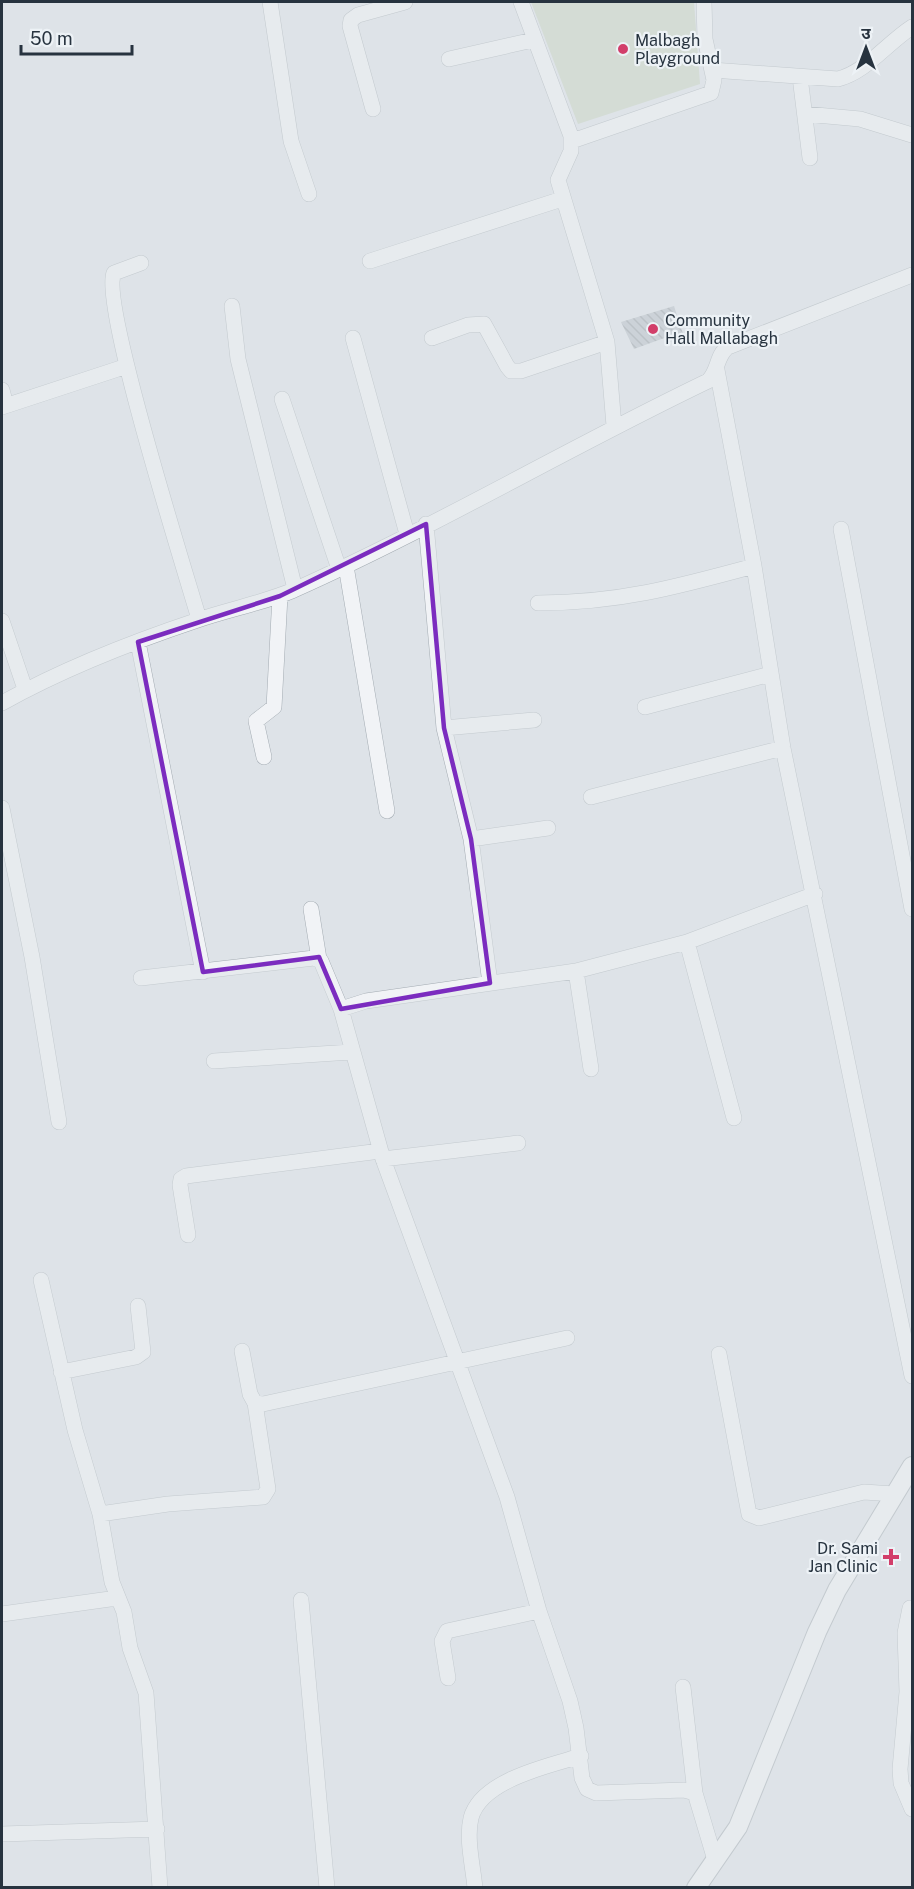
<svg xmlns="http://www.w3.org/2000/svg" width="914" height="1889" font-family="'Public Sans','Noto Sans Devanagari',sans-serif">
<defs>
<pattern id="building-back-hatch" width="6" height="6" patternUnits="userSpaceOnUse" patternTransform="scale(1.5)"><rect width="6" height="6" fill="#b5bdc5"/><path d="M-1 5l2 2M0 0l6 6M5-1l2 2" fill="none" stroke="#939aa1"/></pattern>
</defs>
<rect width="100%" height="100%" fill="#dee3e8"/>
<path fill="#c7d2bf" d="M531,2H694L700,84L578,124Z"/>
<path fill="url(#building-back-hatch)" d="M674,306L684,337L669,342L667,337L634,349L621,322Z"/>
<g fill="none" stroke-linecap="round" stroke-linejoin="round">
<defs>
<path id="minor" d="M270,2L291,141L309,194
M521,2L571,136V151L558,180L607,342L614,426
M449,59L533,40
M712,70L838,79C866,72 886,44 912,27
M800,77L810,158
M373,109L350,26L351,20L358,15L405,2
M805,114L860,119L912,135
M572,141L711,93L714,80L705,39L704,2
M370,261L562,199
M141,263L114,273C100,301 185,571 199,619
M232,306L238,359L295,589
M353,338L407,534
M432,338L468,325L484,324L507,366L511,371H521L607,342
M717,370L754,566L783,748L912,1376
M2,390L6,405
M282,399L339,569
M2,407L127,366
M426,524L444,728L471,839L490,983
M841,529L912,909
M346,566L387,811
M538,603C618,603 677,587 754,566
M2,621L25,689
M138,642L203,972
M2,703C63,669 132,642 198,620C230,609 263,603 294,590C435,527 568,448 708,381C719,371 716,355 728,347L912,275
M645,707L771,674
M444,728L534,720
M264,757L256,721L274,707L280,596
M591,797L783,748
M2,808L32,957L59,1122
M471,839L548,828
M311,909L319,959
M687,942L734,1118
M576,971L591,1069
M141,978L314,958L321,961L341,1009L383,1159L507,1497L539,1611L570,1701L576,1728L582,1778L587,1789L596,1793L684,1790L695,1793
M341,1009L366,1001L576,971L687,942L815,894
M214,1061L351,1052
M383,1159L518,1143
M188,1235L180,1185L181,1179L186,1176L380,1151
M41,1280L75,1430L100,1514L112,1582L124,1612L130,1648L146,1693L160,1888
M242,1351L250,1394L255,1403L263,1404L567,1338
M719,1354L749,1514L759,1518L864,1492L894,1494
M61,1372L136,1357L143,1352L138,1306
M100,1514L168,1504L263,1497L268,1489L255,1403
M301,1600L327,1888
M910,1608L905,1633L907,1692L900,1769L901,1783L912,1809
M2,1614L117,1598
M448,1678L442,1641L447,1631L539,1611
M683,1687L695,1793L715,1860
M2,1834L157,1829
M475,1888C473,1866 466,1839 471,1818C481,1780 548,1766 581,1756"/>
<path id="tertiary" d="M696,1888L738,1827L817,1632L837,1590L912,1466"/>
</defs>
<use href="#minor" stroke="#a3abb2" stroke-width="16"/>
<use href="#tertiary" stroke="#a3abb2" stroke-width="20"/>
<use href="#minor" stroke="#f1f3f6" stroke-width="15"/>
<use href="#tertiary" stroke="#f1f3f6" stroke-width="18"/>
</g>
<path d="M0 0H914V1889H0ZM426,524L444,728L471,839L490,983L341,1009L319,957L203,972L138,642L280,596Z" fill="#dee3e8" fill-opacity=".55" fill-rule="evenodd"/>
<path fill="none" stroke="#7b2cbf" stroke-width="4.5" stroke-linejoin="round" d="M426,524L444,728L471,839L490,983L341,1009L319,957L203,972L138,642L280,596Z"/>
<g fill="#d23e6a" stroke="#edf2f6" stroke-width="2">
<circle cx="623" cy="49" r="6"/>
<circle cx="653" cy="329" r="6"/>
<path d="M888 1548h6v6h6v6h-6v6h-6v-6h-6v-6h6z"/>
</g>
<g text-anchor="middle" stroke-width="4.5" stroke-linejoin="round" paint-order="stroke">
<g font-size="16" fill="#27333f" stroke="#edf2f6" text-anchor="start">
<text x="635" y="46">Malbagh<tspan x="635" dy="18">Playground</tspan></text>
<text x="665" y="326">Community<tspan x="665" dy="18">Hall Mallabagh</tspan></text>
<text x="878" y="1554" text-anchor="end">Dr. Sami<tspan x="878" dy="18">Jan Clinic</tspan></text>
</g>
</g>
<rect width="914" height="1889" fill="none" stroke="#27333f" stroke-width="6"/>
<g transform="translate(866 48)" stroke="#edf2f6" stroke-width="4.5" paint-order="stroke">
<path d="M0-4.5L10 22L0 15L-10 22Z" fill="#27333f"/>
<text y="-9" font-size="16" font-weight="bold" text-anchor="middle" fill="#27333f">उ</text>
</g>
<path d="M21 45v9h111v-9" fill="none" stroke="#27333f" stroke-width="3"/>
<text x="30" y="45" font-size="18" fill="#27333f" stroke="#edf2f6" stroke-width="4.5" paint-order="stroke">50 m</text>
</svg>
